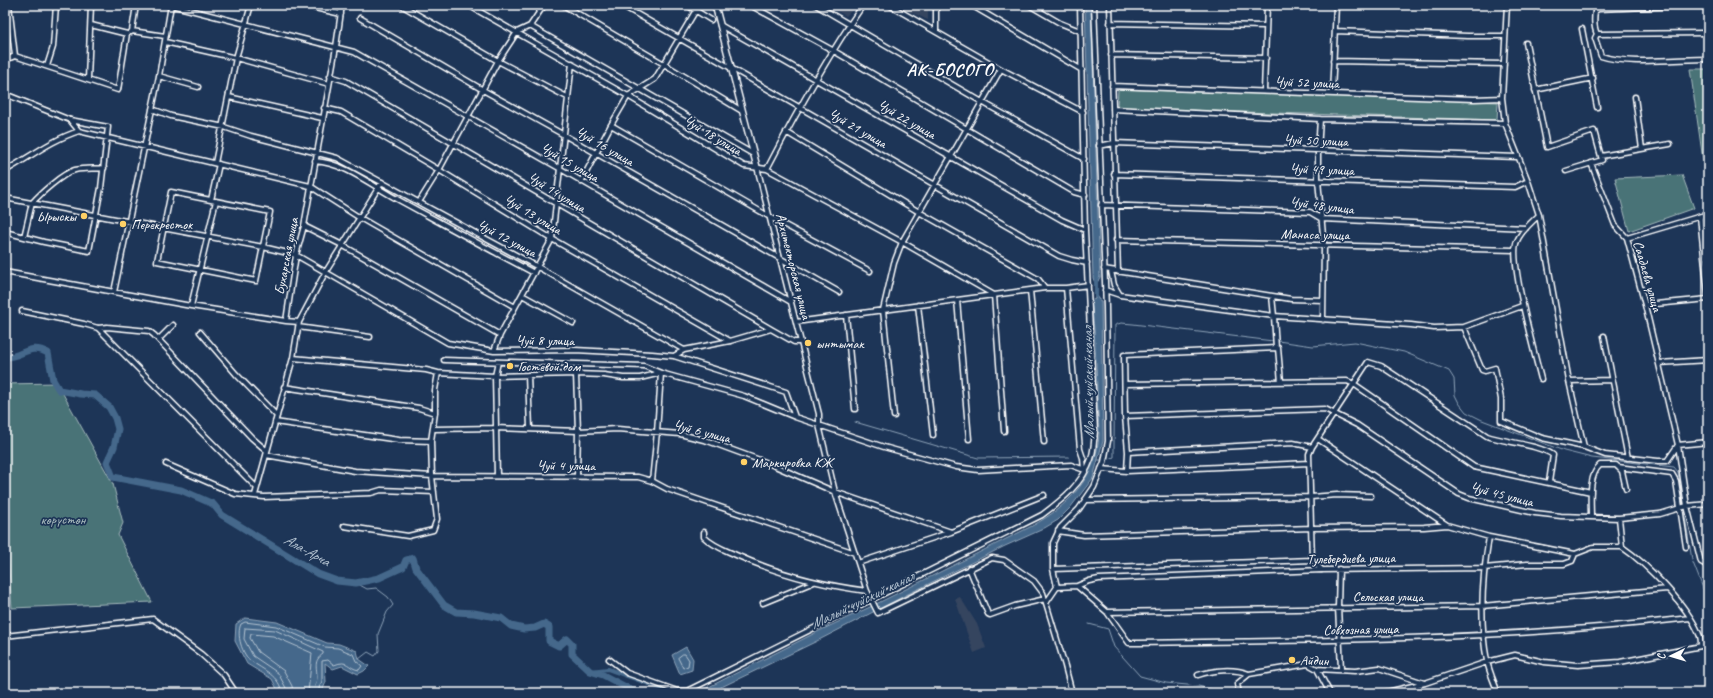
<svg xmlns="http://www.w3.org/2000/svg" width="1713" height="698" font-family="Caveat,sans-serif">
<rect width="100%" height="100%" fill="#1d3557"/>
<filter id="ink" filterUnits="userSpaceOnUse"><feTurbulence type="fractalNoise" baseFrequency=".025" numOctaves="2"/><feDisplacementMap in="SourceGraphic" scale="8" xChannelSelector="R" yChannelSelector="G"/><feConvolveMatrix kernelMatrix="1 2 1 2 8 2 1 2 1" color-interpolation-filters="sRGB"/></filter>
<g filter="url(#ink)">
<path fill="#34445f" d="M826,5H858L846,16Z
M895,5H928V20Z
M960,597L977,624L986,648L974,653L955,599Z"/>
<path fill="#4a7377" stroke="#a4b9bb" d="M1690,69H1708V195Z
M1118,89L1498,102L1497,120L1117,108Z
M1682,175L1694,208L1629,231L1615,178Z
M57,383L113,484L123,523L118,535L152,602L12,608L5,519V384Z"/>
<path fill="#44688b" stroke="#8fa4b9" d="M1085,5H1091L1100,277L1097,283H1095L1093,278Z
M1095,292H1097L1098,299L1101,301L1103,441L1093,478L1070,508L1058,520L1041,530L1005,546L906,595L815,642L709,693H697L819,631L870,607L1032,526C1067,507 1097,477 1099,435C1099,420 1097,405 1097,389C1096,360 1095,331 1091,301L1095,299Z
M245,618L277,622L327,643L339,644L357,651L359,659L369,666L364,671L358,674L342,666L333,669L325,663L326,682L323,689L326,693H279L272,679L247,664L235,641L236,624Z
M686,647L693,659L692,670L680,674L672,655Z"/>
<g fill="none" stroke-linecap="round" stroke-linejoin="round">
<path stroke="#b4c3d1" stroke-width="1" d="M683,654H685L689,660L688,666L683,668L678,658Z
M282,693C280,676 263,670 251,661C242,655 236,634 241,624L245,622L276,626L325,647L338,648L353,654L356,661L362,666L359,670C347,668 349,659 334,665L328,660L322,661V681L319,688L320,693
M287,693L286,688L278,673L253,656L244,639L245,628L275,630L323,652V654C313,661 317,667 317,677C317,683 313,686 315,693
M293,693L292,686L284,671L258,652L250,638L251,634L273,636L312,653L308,693"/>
<path stroke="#8fa4b9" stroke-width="1" d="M1278,341L1313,346L1355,342L1404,352L1449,371L1454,379L1455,395L1459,403L1466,412L1482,420L1564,451L1592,458L1674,467L1678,472L1683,504
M855,422L978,458L1069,457
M1098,460H1104
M1107,460L1114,457V446L1115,325L1121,323L1133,324L1273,341
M1684,510L1692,560L1706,596L1708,595
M356,583L367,589L376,588L388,597L393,605L387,612L378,634L379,651L375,656L368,652L359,659
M1089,624L1108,629L1114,647L1140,676L1166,683L1198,686L1227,693"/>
<path stroke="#44688b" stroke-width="4" d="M1096,279V296
M590,671L608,669L674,693"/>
<path stroke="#44688b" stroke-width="7" d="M5,357C22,358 29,342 48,353L53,380L59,390L81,394L95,395L109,407L115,418L118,429L114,447L107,462L113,477L181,490L213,504L222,515L318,574L337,581L356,583L379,578L403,567L406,560L413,558L416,568L444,605L456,612L474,613L501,618L511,626L524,629L535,628L544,624L549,627V641L559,646L567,639L572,644V654L590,671L603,675L637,693"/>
<defs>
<path id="minor" d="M302,5L341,14
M401,5L498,61L567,97
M468,5L628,96L744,166L767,169L902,242L994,295L1004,431
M534,5L542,9
M563,5L664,64L742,111
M621,5L1059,256L1072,260L1087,263
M687,5L711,20
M750,5L834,51L1074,192L1085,195
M816,5L982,102L1084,159
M889,5L1001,69L1083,112
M936,5V31
M971,5L1082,70
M1029,5L1060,23L1080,31
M1110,5L1118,272
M1507,5L1502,98L1505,123L1528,181L1539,215L1569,381L1584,447
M1698,5L1598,9L1595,11C1594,18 1594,28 1597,34L1595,38L1601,56C1627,65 1679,59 1708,59
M360,18L483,90L564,135L839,292
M1110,23L1266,26
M720,25L1062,220L1085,230
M530,26L753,154
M1582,29L1597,107
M132,31L165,36
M1335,31L1468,36H1505
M131,32L132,31L136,5
M1597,34L1708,33
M165,42L236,58L329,84
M1526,43L1547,147L1594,131L1602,160L1566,171
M1111,55L1266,58
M15,56L118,90L127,34L91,25
M5,60L15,56L9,5
M1333,61L1504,64
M47,66L53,47L56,5
M159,76L198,87
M330,76L346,81L771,329
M88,79L91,5
M1112,86L1474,99L1502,98
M1535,90L1593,78
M1264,91L1267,5
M5,94L70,120L108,127L101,188L89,251L44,242L5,232
M1332,94L1336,5
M229,97L322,118
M1635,97L1642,149
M324,108L341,112L439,170L552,239L730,341
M152,109L171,116L224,127L251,136L337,158L538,267L684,350
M1113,109L1320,119L1505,123
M1320,119L1318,151V180L1324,246L1323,320
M70,120L79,131L310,186L360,218L515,307
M611,125L770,217L870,271
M786,132L919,212L1038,279L1045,288
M1099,146L1114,143L1517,157
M1601,156L1670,144
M315,161C345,163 371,185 397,199C443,224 488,249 534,273
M215,163L236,58L251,5
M1591,163L1615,225L1627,238L1645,305L1678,445L1687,506L1701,562L1708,566
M757,167L819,414V425L835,492L867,591L878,613L992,558L1004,560L1034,581L1043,593L1065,666L1072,693
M767,169C796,113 827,57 863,5
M5,171C30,157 51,140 79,131
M1114,174L1515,187L1528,181
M581,182L611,125L628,96L655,79L699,5
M171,192L270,212L256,281L157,261Z
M5,198L263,247L296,255L448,343L494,351L575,350L652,354L674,356L786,392L795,417
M211,200L219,164
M419,202L439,170L498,61L517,32L530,26L544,5
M1101,205L1310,212L1322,219L1526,228
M1539,215C1531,223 1521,231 1517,241C1508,258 1535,355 1541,379
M1700,217L1708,295
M304,226L342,245L500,335
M24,237L32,203C40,194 63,173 75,170C84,168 95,169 104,168
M1627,238L1708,214
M1116,240L1514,250
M1104,269L1291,299L1323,300
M1111,271L1114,285L1120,295
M5,272L191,306L286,321L299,322L293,358L255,495
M1066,288L1080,449L1083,458L1084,470
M1030,290L1044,442
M1105,290L1120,295L1274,316L1276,348
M114,292L159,76L171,5L354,52L559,168L791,302
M522,295L573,323
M1272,296L1274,316L1411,325L1434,328L1464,327L1522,306
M957,300L969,439
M918,305L933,435
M1645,305L1708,299
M191,306L216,201
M22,311L84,324L98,328L107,327L149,331L154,335L252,438L267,451
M846,315L855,409
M286,321L296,255L304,226L336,47L342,5
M299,322L325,273L382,182
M796,322L1045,288H1066L1088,285
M298,327L370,337
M1464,327L1482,370L1485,371L1495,368L1501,399V421L1542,438L1584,447L1605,455L1658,461H1667L1678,445L1708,442
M98,328L256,487
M200,332L236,374L277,416
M1604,336L1628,458
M159,339L173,325
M494,351L500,335L552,239L572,63
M674,356L684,350L730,341L771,329L794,342H800
M293,358L426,370L438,373L495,376L576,374L604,375L623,378H640L661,373L657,432L652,481
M444,360L644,366L661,373L744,396L795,417L884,447L956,467L978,470L1071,465L1082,469
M1659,363L1708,360
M576,374L578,431L577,476
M528,375L530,428
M1569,381L1611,380
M1125,384L1347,381L1354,384L1474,467L1591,492
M284,387L419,408L435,413
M894,416L883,310L894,263L902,242L1001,69
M1125,416L1325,409L1357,425L1459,494L1469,498L1535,513L1561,516L1619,518L1660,514L1687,506L1708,504
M275,422L399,440L431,441
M434,429L495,428L578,431L617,429L680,434L708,441L735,451L768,463L835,492L951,532
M1318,439L1447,525L1489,537L1575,554
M1128,452L1293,443L1312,447
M266,455L355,471L432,476L638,477L652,481L667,489L855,553
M166,464L235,494L264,497L371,493L381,490L434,492
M1618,467L1672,474L1676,481L1686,547
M1101,469L1127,471L1309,463
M1127,471L1128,452L1125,416L1124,355L1278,348L1281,382
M497,476L495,376L498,362
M1085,500L1311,497L1337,495L1371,496
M1591,517C1591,501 1588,476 1600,465H1616L1622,471L1626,489
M1619,518L1622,547C1647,564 1688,606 1699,634C1701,637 1701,642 1701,646
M344,526L408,536L433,530L437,519L432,476L431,441L435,413V390L438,373
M1058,531L1084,535L1312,528L1424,527L1447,525
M704,532V537C713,546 725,550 736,555C778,574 822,585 867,591
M1489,537C1482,578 1479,620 1487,661C1489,671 1494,682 1498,693
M858,563L951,532L1044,495
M969,568L988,614L990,615L1015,606L1045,599
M1053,569L1312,560
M1339,569L1338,607L1341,669
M1322,570L1312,560L1309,454L1312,447L1368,362L1381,366L1487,436C1505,442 1539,445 1553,455L1549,482
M1077,586L1089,581L1099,579L1322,570L1484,568L1527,564H1564L1572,561L1575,554L1593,547H1622
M1057,587L1077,586L1107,612L1129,643C1318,641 1503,640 1690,618
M763,603L814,582
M1046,603L1057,587L1053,569V543L1060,528L1079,509L1094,487L1104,462L1108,441L1106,307L1094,5
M1107,612L1482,606L1667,589
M5,636L153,619L201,654L224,675L236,693
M609,659L627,673L677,691H687L1042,515C1062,500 1083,483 1091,459C1094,450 1094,440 1095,431L1085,230L1080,5
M1317,669L1330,693
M1198,675C1213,670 1234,668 1249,674
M1239,693L1237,684L1249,674L1308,664L1317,669L1355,671L1379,668L1424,683
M1383,693L1425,683L1487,662L1515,655L1544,662L1578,665L1620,662L1701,646H1708"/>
<path id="tertiary" d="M715,5L757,167"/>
</defs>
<use href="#minor" stroke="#fff" stroke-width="7"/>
<use href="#tertiary" stroke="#fff" stroke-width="8"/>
<use href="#minor" stroke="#1d3557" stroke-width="4"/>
<use href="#tertiary" stroke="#1d3557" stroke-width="5"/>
</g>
</g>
<g fill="#ffd166" stroke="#1d3557" stroke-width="1.5">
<circle cx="84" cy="216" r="4"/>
<circle cx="123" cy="224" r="4"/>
<circle cx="808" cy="343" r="4"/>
<circle cx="510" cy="366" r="4"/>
<circle cx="744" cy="462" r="4"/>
<circle cx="1292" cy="660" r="4"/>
</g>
<g text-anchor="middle" stroke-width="3.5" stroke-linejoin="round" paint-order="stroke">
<g font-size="14" fill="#fff" stroke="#1d3557">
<text transform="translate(1307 82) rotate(2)" y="5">Чуй 52 улица</text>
<text transform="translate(907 119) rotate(30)" y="5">Чуй 22 улица</text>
<text transform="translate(858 128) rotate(30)" y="5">Чуй 21 улица</text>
<text transform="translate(713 135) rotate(31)" y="5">Чуй 18 улица</text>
<text transform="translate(1316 140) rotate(2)" y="5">Чуй 50 улица</text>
<text transform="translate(605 146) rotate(30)" y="5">Чуй 16 улица</text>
<text transform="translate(570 162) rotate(30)" y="5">Чуй 15 улица</text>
<text transform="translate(1322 169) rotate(2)" y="5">Чуй 49 улица</text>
<text transform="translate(557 192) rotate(31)" y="5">Чуй 14 улица</text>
<text transform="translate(1322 205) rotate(7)" y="5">Чуй 48 улица</text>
<text transform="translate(533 214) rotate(31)" y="5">Чуй 13 улица</text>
<text transform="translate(1315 234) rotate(1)" y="5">Манаса улица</text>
<text transform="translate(507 238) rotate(28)" y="5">Чуй 12 улица</text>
<text transform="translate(286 256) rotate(-79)" y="5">Бухарская улица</text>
<text transform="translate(794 266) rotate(76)" y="5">Архитекторская улица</text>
<text transform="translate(1648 276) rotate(74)" y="5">Саадаева улица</text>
<text x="545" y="345">Чуй 8 улица</text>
<text transform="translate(702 431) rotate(14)" y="5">Чуй 6 улица</text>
<text x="566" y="470">Чуй 4 улица</text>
<text transform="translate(1502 494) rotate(14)" y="5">Чуй 45 улица</text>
<text transform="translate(1351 558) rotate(-1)" y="5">Тулебердиева улица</text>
<text x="1388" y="601">Сельская улица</text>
<text transform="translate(1361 629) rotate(-1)" y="5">Совхозная улица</text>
</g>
<g font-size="14" fill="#fff" stroke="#1d3557" text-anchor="start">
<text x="76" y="221" text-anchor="end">Ырыскы</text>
<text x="131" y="229">Перекресток</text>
<text x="816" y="348">ынтымак</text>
<text x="518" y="371">Гостевой дом</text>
<text x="752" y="467">Маркировка КЖ</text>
<text x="1300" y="665">Айдин</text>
</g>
<g font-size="14" fill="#aec0c2" stroke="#1d3557">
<text x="63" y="524">көрүстөн</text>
</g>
<g font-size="15" font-style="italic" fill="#b4c3d1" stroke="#1d3557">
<text transform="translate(1088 383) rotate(-91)" y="5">Малый чуйский канал</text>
<text transform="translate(307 550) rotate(29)" y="5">Ала-Арча</text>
<text transform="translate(862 600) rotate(-26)" y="5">Малый чуйский канал</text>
</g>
<g font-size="18" font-weight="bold" letter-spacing="1" fill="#fff" stroke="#1d3557">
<text x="950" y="76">АК-БОСОГО</text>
</g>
</g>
<rect width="1713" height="698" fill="none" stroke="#1d3557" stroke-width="20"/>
<rect x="10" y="10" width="1693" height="678" fill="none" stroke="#fff" stroke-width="1.5" filter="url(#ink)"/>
<g transform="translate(1671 656) rotate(265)" stroke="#1d3557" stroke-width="3" paint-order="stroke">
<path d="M0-3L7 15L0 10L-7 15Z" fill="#ffffff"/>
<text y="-6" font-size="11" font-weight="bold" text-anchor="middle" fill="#ffffff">С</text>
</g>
</svg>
